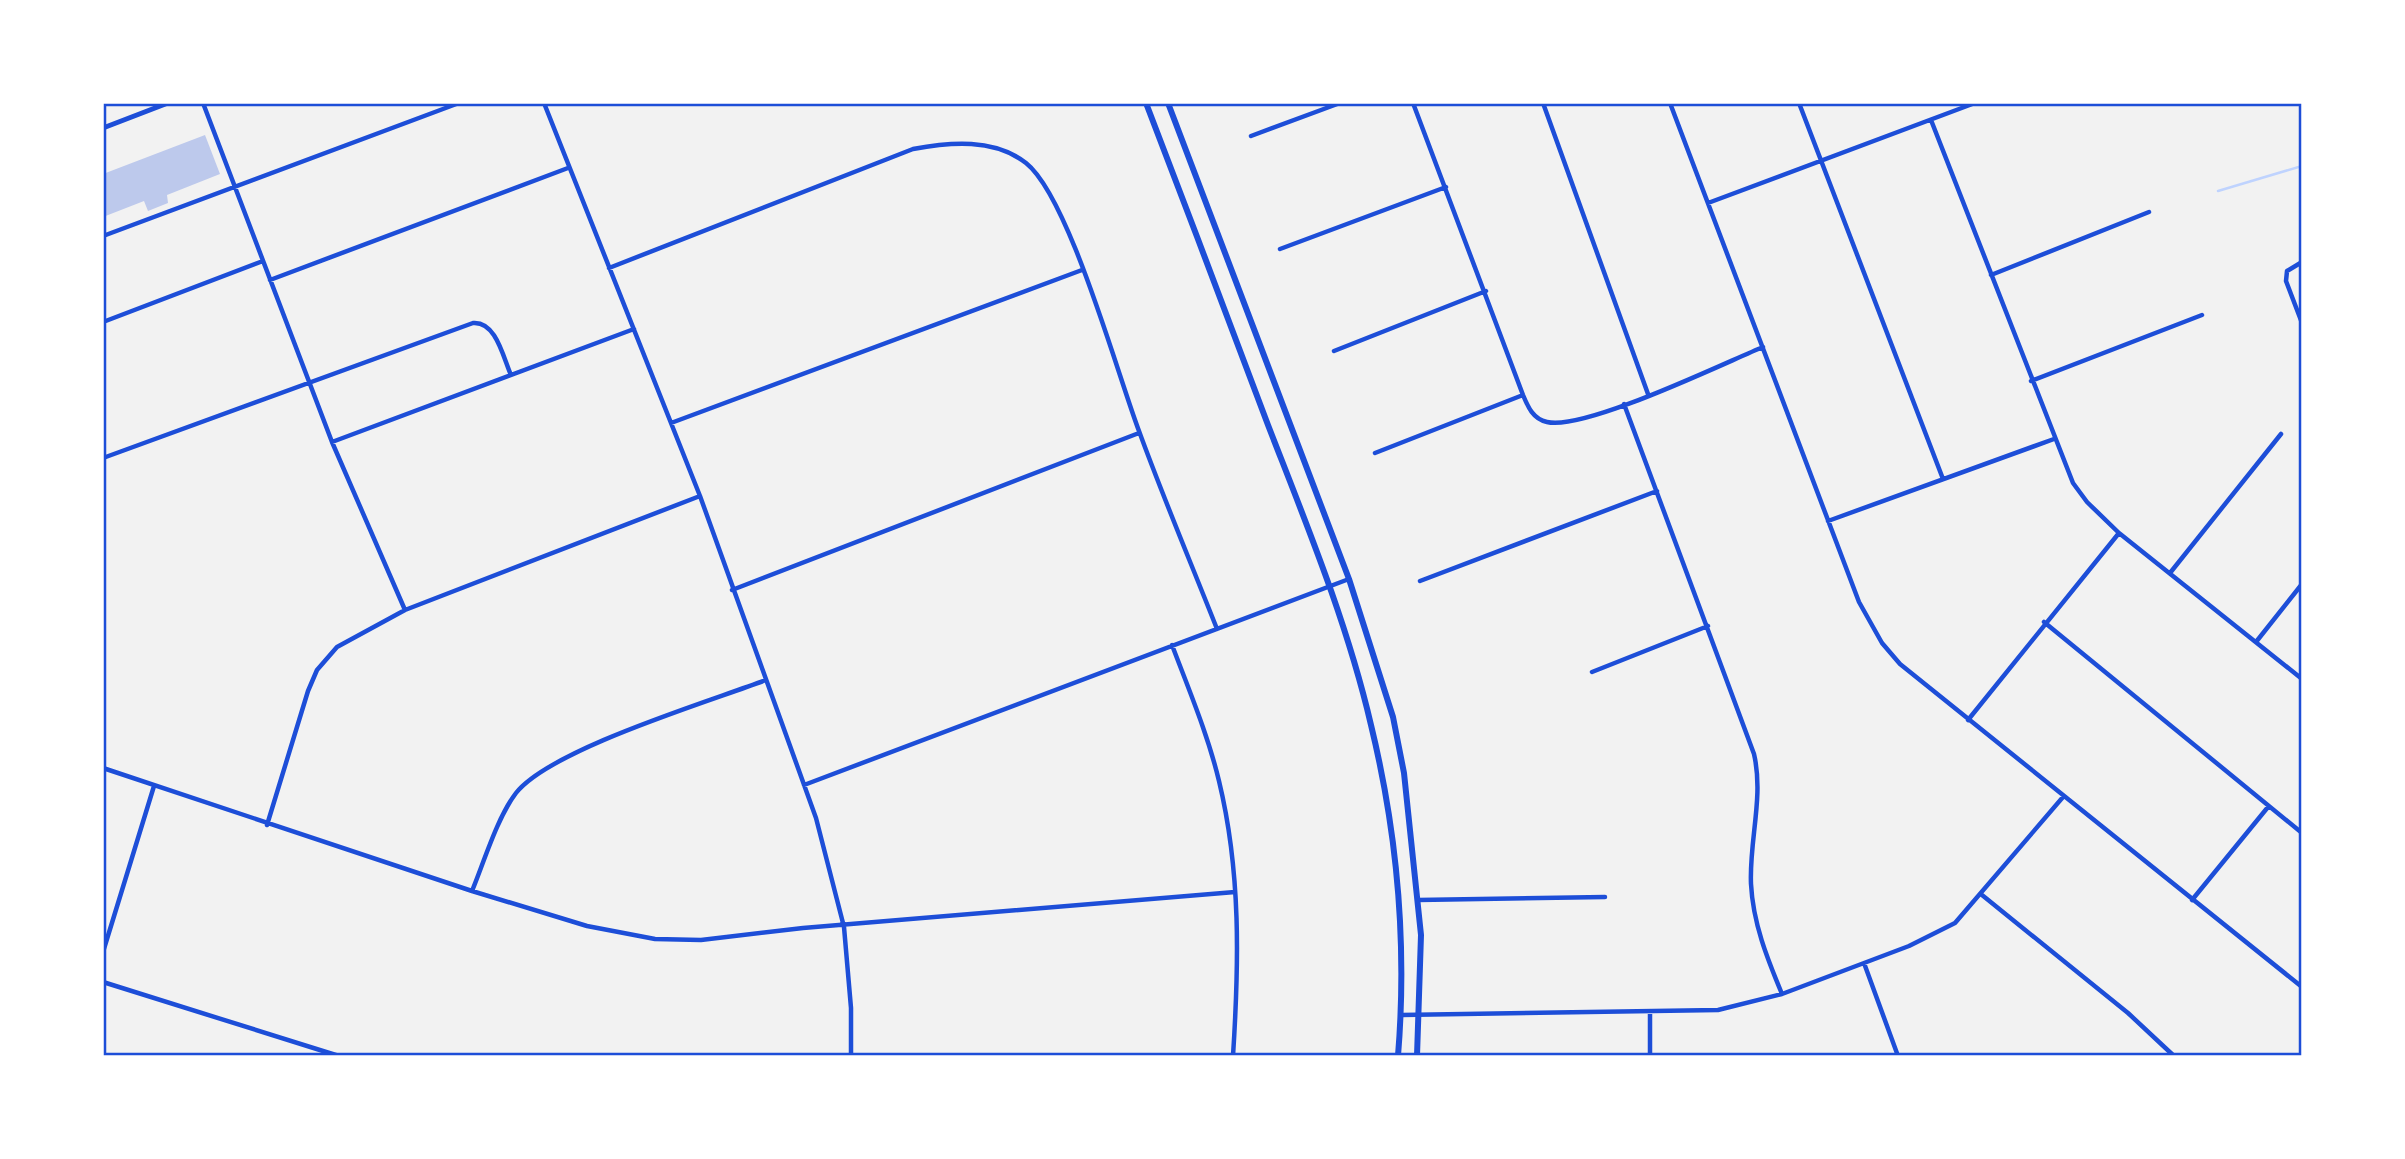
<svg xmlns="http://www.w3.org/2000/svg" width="2405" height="1159" font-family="'Playfair Display',serif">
<rect width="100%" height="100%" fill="#f2f2f2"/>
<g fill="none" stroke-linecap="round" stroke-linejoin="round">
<path stroke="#bfd3fe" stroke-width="2.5" d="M2218,191L2302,166"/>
</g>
<path fill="#bdc9ec" d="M205,135L220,174L167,195L168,203L148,211L144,201L103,217V174Z"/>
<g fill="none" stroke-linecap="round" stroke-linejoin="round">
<path stroke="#1d4ed8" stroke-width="4.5" d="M203,103L332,442L405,610
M544,103L700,496L816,818L844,927L851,1008V1056
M1413,103L1523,395C1528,407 1533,419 1547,422C1584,431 1722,364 1763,347
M1543,103L1648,394
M1670,103L1859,602L1882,643L1900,664L2302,987
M1799,103L1943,479
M1931,120L2073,483L2087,502L2119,533L2302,679
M1251,136L1340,103
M1708,203L1975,103
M103,236L459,103
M1280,249L1446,187
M2302,262L2287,271L2286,281L2302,323
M609,268L913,149C950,142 994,138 1026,163C1069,197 1117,373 1139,431C1163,497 1191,563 1217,629
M1991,275L2149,212
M270,280L568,168
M103,322L263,261
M1334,351L1486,291
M2031,381L2202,315
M1624,404L1754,754C1764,797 1749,841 1751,884C1753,923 1767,958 1782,994
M671,423L1082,270
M332,442L634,329
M1375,453L1523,395
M103,458L473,323C496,321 503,357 511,375
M1828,521L2054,439
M2170,573L2281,434
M1420,581L1657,491
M732,590L1139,433
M2044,622L2302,833
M2256,642L2302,584
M1172,645C1189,690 1208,735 1219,781C1241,872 1239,963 1233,1056
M1592,672L1708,626
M1968,720L2119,533
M103,768L472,891L587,926L655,939L701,940L803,928L1235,892
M804,785L1349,579
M267,825L308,691L317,670L337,647L405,610L700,496
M472,891C484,862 497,818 516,793C551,749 708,702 766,680
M1982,895L2128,1013L2174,1056
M1418,900L1605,897
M2192,900L2268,807
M103,952L154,786
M1864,963L1898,1056
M103,982L339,1056
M1650,1012V1056
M1401,1015L1718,1010L1782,994L1909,946L1955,923L2063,797"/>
<path stroke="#1d4ed8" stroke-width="5" d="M103,128L168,103"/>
<path stroke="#1d4ed8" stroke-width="6" d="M1146,103C1187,210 1228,318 1268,425C1306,523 1347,622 1371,725C1397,832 1407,946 1398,1056
M1168,103L1349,579L1393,717L1404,773L1421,935L1417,1056"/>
</g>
<rect width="2405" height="1159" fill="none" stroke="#ffffff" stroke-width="210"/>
<rect x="105" y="105" width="2195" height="949" fill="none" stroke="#1d4ed8" stroke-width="2.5"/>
</svg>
